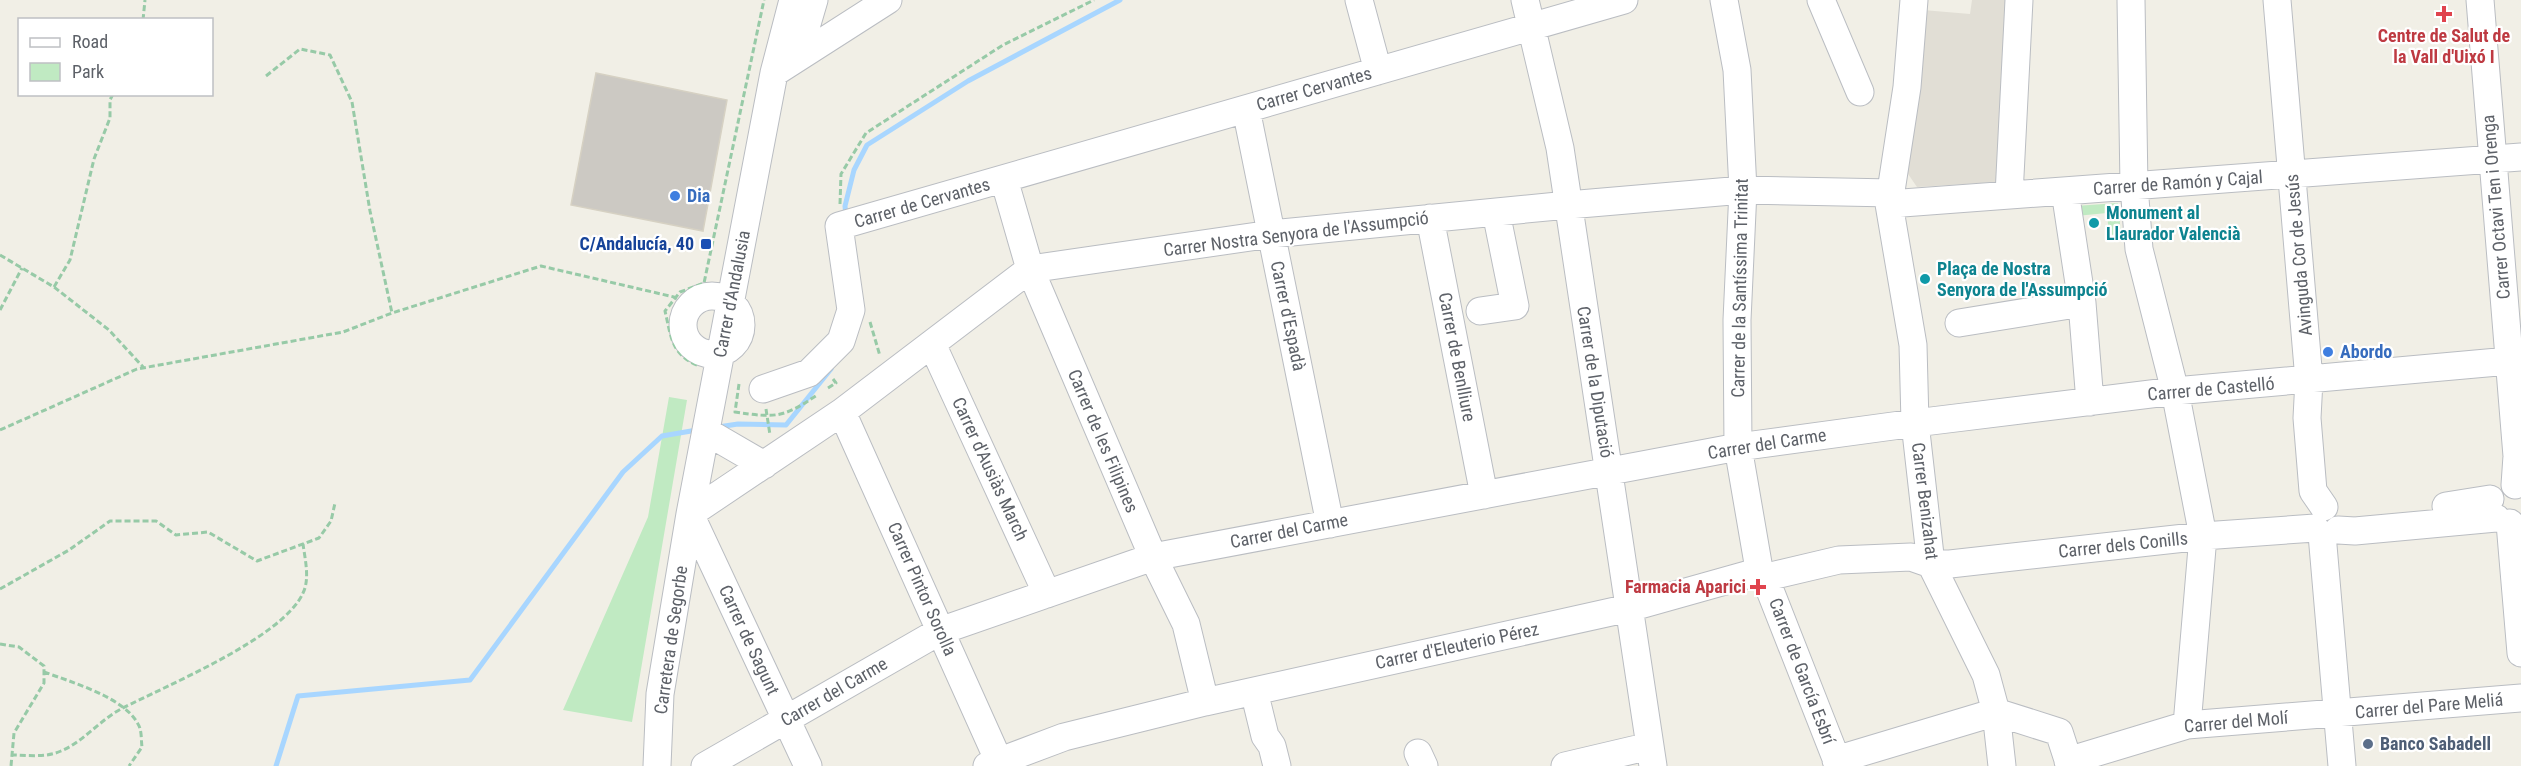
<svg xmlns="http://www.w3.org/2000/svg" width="2521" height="766" font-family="'Roboto Condensed',sans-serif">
<rect width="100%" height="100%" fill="#f1efe6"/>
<path fill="#e1ded5" d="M1972,0H2007L1997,182L1917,187L1904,168L1923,10L1970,14Z"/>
<path fill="#c0eac2" d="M2118,203L2121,234L2109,235L2107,213L2076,216L2075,206Z
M669,397L687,400L632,722L563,710L648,517Z"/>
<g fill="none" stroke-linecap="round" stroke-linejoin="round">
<path stroke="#a8d6ff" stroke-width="5" d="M846,216L845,206L854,170L867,145L968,81L1120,0
M718,427L738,424L786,425L831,369
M276,766L298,696L470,680L623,472L662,436L697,430"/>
</g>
<path fill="#ccc9c3" stroke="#d6d1c3" stroke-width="1.5" d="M596,73L727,100L703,231L571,205Z"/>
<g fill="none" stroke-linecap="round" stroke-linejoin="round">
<defs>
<path id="minor" d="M1359,0L1378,71
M1525,0L1560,148L1653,766
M1724,0L1737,70L1743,190L1737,320L1738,447L1760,575
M1821,0L1860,92
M1914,0L1907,87L1889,204L1913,345L1915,423L1931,564L1986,675L1996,712L2059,732L2070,766
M2131,0L2134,186L2139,249L2175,391L2203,536L2187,725
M2277,0L2309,380L2307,418L2313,491L2324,507
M2480,0L2517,456L2515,485
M797,58L814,0
M774,73L888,0
M1246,109L1330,524
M1004,179L1030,269L1153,557L1186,624L1205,702
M2065,191L2082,303L2090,402
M2009,195L2019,0
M1889,204L2521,157
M1430,218L1484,495
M683 325a29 29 0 1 1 58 0a29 29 0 1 1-58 0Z
M1480,311L1515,306L1496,212
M1959,323L2082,303
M932,344L1047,594
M763,389L809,373L841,341L851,310L839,226L1624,0
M842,412L1001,766
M707,432L764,465
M2446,506L2490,499
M690,514L842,412L1030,269L1271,234L1568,205L1743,190L1892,193
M690,514L808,766
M2510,523L2521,653
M2338,530L2355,531L2496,518
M2322,534L2342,766
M1764,575L1839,766
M1254,691L1265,736L1272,746L1277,766
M1418,753L1424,766
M1836,760L1996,712L2002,766
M2068,761L2187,725L2521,698
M657,766L660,694L690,514L774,73L793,0
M705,766L940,631L1153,557L1738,447L1915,423L2175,391L2509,361
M987,766L1064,737L1205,702L1629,608L1750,574L1771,576L1839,560L1911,557L1931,564H1950L2203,536L2315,528
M1565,766L1650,746"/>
</defs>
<use href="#minor" stroke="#babdc2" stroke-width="29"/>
<path stroke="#97caa7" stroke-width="3" stroke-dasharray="6 3" stroke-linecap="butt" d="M143,20L145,0
M266,76L300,49L330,55L352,102L370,211L392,313
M840,204L841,174L866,133L1003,45L1094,0
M0,255L54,287L109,330L144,368
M54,287L70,260L94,159L110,118V100L113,94
M0,310L22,268
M870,322L880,356
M697,365C671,354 671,336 665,311L680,292L704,283L764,0
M739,384L735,412C776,418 783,418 817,395
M828,388L836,383L833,379
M766,409L770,435
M0,430L137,369L343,332L392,313L541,266L674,297L691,305
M0,589L69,550L110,521H156L176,535L208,532L257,561L319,538L331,521L335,503
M0,644L19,647L44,666V683L14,733L11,766
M44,672C71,682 124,697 138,724C142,730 141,740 142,747L129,766
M11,755C27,755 46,758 61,751C83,742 100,720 121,709C165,686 283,638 303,593C310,579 305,559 303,544"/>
<use href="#minor" stroke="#fff" stroke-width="27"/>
</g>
<g fill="#e0444e" stroke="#fff" stroke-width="2">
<path d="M2441 5h6v6h6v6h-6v6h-6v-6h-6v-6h6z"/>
<path d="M1755 578h6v6h6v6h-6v6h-6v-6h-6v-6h6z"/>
</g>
<g fill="#3f7fe0" stroke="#fff" stroke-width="2">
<circle cx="675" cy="196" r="6"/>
<circle cx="2328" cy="352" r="6"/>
</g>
<g fill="#0f9aa8" stroke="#fff" stroke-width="2">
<circle cx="2094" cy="223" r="6"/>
<circle cx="1925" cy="279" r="6"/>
</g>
<rect fill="#1a4fb4" stroke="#fff" stroke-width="2" x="700" y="238" width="12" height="12" rx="3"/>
<circle fill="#5c6f8a" stroke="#fff" stroke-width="2" cx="2368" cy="744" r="6"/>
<g text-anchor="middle" stroke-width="4.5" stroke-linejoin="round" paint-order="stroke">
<g font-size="18" font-weight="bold" fill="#be3a42" stroke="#fff">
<text x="2444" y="42">Centre de Salut de<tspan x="2444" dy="21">la Vall d'Uixó I</tspan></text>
<text x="1746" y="593" text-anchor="end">Farmacia Aparici</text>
</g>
<g font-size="18" fill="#5d6168" stroke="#fff">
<text transform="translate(1314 89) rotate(-16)" y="6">Carrer Cervantes</text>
<text transform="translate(2178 183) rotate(-4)" y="6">Carrer de Ramón y Cajal</text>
<text transform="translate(922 203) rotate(-16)" y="6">Carrer de Cervantes</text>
<text transform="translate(2496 207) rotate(-95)" y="6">Carrer Octavi Ten i Orenga</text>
<text transform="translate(1296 234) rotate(-7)" y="6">Carrer Nostra Senyora de l'Assumpció</text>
<text transform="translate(2299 255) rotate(-95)" y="6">Avinguda Cor de Jesús</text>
<text transform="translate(1740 288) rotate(-89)" y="6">Carrer de la Santíssima Trinitat</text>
<text transform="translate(732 294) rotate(-79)" y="6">Carrer d'Andalusia</text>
<text transform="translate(1288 316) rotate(78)" y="6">Carrer d'Espadà</text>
<text transform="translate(1457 357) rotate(79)" y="6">Carrer de Benlliure</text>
<text transform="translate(1595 382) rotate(81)" y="6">Carrer de la Diputació</text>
<text transform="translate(2211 389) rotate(-5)" y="6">Carrer de Castelló</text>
<text transform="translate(1103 441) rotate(67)" y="6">Carrer de les Filipines</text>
<text transform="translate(1767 444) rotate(-9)" y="6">Carrer del Carme</text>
<text transform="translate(990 469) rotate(65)" y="6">Carrer d'Ausiàs March</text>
<text transform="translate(1925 501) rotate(83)" y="6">Carrer Benizahat</text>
<text transform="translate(1289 531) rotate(-11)" y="6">Carrer del Carme</text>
<text transform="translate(2123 545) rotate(-6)" y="6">Carrer dels Conills</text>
<text transform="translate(922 589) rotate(66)" y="6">Carrer Pintor Sorolla</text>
<text transform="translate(671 640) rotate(-82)" y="6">Carretera de Segorbe</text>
<text transform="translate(749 640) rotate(65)" y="6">Carrer de Sagunt</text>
<text transform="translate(1457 646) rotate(-12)" y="6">Carrer d'Eleuterio Pérez</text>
<text transform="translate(1802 671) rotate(69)" y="6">Carrer de García Esbrí</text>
<text transform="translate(834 692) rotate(-30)" y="6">Carrer del Carme</text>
<text transform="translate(2429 706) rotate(-5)" y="6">Carrer del Pare Meliá</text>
<text transform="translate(2236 722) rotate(-5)" y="6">Carrer del Molí</text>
</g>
<g font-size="18" font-weight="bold" fill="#366cbe" stroke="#fff" text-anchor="start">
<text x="687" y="202">Dia</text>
<text x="2340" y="358">Abordo</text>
</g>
<g font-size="18" font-weight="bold" fill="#0d838f" stroke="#fff" text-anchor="start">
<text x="2106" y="219">Monument al<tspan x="2106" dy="21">Llaurador Valencià</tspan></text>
<text x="1937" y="275">Plaça de Nostra<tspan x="1937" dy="21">Senyora de l'Assumpció</tspan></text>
</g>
<g font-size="18" font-weight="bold" fill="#164399" stroke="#fff" text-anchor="end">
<text x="694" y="250">C/Andalucía, 40</text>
</g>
<g font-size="18" font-weight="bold" fill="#4e5e75" stroke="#fff" text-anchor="start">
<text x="2380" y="750">Banco Sabadell</text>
</g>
</g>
<rect x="18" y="18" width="195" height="78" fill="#ffffff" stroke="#bec0c3" stroke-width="1.5"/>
<rect x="30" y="38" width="30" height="9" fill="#ffffff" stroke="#bec0c3" stroke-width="1.5"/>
<text x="72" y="48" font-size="18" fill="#5d6168">Road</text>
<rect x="30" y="63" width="30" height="18" fill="#c0eac2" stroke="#bec0c3" stroke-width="1.5"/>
<text x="72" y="78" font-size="18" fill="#5d6168">Park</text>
</svg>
